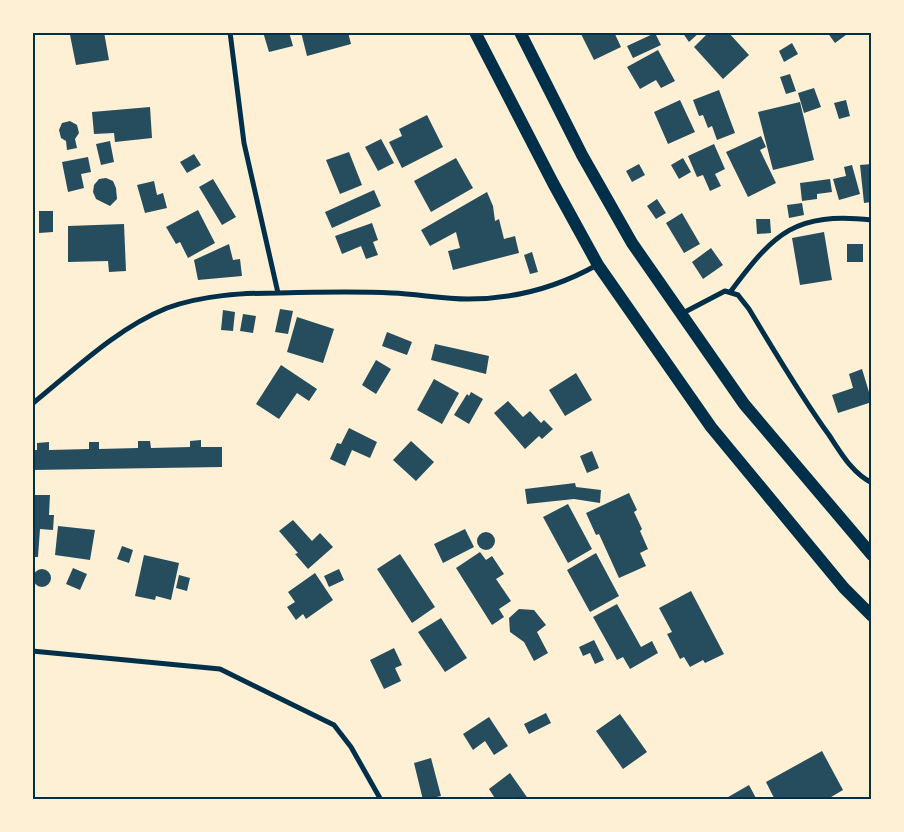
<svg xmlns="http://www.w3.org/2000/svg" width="904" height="832" font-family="'Source Sans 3',sans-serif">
<rect width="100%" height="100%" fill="#fdf0d5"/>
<path fill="#264d5e" d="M83,32H104L109,60L76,65L70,35Z
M263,32H289L293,46L269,52Z
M301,32H348L351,44L307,56Z
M580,32H614L621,47L594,60Z
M682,32H700L689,42Z
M709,32H728L749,55L723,79L694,47Z
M827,32H850L835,43Z
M655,33L661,45L633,58L627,46Z
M792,43L798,54L784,62L779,51Z
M658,50L675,81L661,88L656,80L640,89L627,67Z
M790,74L796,91L786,94L780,77Z
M814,88L821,107L804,113L798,93Z
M719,90L735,133L717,140L712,126L708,128L703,115L699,116L693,100Z
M680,100L695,132L668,144L654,112Z
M846,100L850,116L839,119L834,103Z
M800,102L814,160L773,170L758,112Z
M150,107L152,138L115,142L114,133L94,134L92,112Z
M427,115L443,147L402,168L389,142L402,136L399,129Z
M70,121L77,125L79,133L75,139L77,148L67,150L66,141L61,138L59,130L62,123Z
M761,136L766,147L760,150L776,183L748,197L726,152Z
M381,139L394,163L378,171L365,147Z
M110,141L114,162L101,165L96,144Z
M714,144L725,169L715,174L721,186L710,191L703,175L697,177L688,156Z
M349,152L362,185L340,194L326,160Z
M194,154L201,165L187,173L180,162Z
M88,157L91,172L81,174L84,188L68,192L62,162Z
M456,158L473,188L431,212L414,181Z
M683,158L691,172L679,179L671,165Z
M639,164L645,175L632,182L626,171Z
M872,164V202L864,203L860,165Z
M852,165L860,194L839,200L833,179L846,176L844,167Z
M106,178L113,181L116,188L117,199L110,206L96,199L93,192L94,185L99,179Z
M213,179L236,217L222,225L199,187Z
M830,179L832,192L817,194V199L802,201L800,183Z
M154,181L157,195L163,193L167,208L145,213L137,185Z
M374,190L381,206L332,228L325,212Z
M487,192L493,206L495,221L499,219L504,239L515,236L519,253L453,270L448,251L460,248L456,232L430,246L421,230Z
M657,199L666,213L656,219L647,206Z
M802,203L804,215L789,218L787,205Z
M198,210L215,243L188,258L180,242L176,244L166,227Z
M39,211H53V232L39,233Z
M682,213L700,244L684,253L666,223Z
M756,219H770L771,233L757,234Z
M372,223L378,240L373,242L378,255L366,259L361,246L342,254L335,236Z
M124,224L126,271L109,272L108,261L68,262V226Z
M824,232L832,280L800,285L792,238Z
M229,244L233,260L240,259L242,276L198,280L194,260Z
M847,244H863V262H847Z
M711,248L723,265L703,279L692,262Z
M532,252L538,272L530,274L524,255Z
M280,309L293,311L288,334L275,332Z
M223,310L235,312L233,331L221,330Z
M243,314L256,316L253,333L240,331Z
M297,317L334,329L323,363L287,352Z
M387,332L412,342L407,355L382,346Z
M435,344L489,356L486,374L431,360Z
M376,360L391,369L376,394L362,385Z
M281,365L317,389L309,401L297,393L279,419L256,404Z
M862,369L872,402L838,413L832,395L853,388L849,374Z
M576,373L592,400L565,416L549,390Z
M434,379L459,393L442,424L417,410Z
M471,392L483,399L469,424L454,415L467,394L469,396Z
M508,401L523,417L530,411L541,423L544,420L553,429L542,439L539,436L525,449L494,413Z
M349,428L377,442L370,458L352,450L345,466L330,459L337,443L341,444Z
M201,440V447H222V467L32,470V450H37V443L49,442V450L89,449V442H99V449L138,448V441H150L151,448L190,447V441Z
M411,441L434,462L416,481L393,460Z
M592,451L599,468L587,473L580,456Z
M575,483L576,487L601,490L600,503L574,499L527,504L525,489Z
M629,493L637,510L634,512L642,529L640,531L648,549L640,553L646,566L619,578L599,534L596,535L586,513Z
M32,495H50L49,515H54L53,530L40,529L38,557H32Z
M568,504L592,549L568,563L543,517Z
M293,520L312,541L320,533L333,547L308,569L295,554L298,553L279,531Z
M58,526L95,530L90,560L55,555Z
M465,529L474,547L443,563L434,544Z
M477 541a9 9 0 1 1 18 0a9 9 0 1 1-18 0Z
M122,546L133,550L129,563L117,559Z
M480,552L486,560L492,556L504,574L496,579L511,601L499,609L504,617L492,625L456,568Z
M596,553L619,596L590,612L567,570Z
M400,554L435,607L412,623L377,569Z
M144,555L179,563L171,600L156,596L155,600L135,596Z
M73,568L87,574L80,590L66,584Z
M33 578a9 9 0 1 1 18 0a9 9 0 1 1-18 0Z
M339,569L344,580L329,587L324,576Z
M315,573L333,600L306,619L303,614L296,620L287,607L295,602L288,592Z
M179,575L190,578L187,591L176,588Z
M691,591L724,654L705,663L703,660L690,667L684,657L680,659L667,634L672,632L659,608Z
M617,604L641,647L652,641L658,653L630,669L623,657L617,660L593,617Z
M519,609L534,610L546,625L537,632L548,653L534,661L524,642L510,632L509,618Z
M441,618L467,658L445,672L418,632Z
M594,640L604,660L595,664L590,653L583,656L579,647Z
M394,648L402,665L395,668L401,681L384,689L370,660Z
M546,713L551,723L529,734L524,724Z
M620,714L647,752L623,769L596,731Z
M489,717L508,746L494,755L485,741L473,750L463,734Z
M822,751L843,790L826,800H775L766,782Z
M431,758L441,796L423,800L414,763Z
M510,773L529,800H496L489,789Z
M749,785L757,800H723Z"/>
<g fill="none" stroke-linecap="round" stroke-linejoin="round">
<path stroke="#003049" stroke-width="5" d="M230,32L244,143L278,293
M731,291C775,232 795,212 872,220
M681,314L725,291L738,295L749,309C775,352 800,395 829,435C841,453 852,473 872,483
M32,404C74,370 117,328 167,308C203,295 242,293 279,293C317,292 355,291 392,293C418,294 442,299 468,299C513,299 558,287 597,265
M32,651L220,669L334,725L351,747L381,800"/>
<path stroke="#003049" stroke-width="12" d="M475,32L553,183L598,265L711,427L844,588L872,616
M520,32L582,155L632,243L744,404L872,555"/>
</g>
<rect width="904" height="832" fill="none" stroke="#fdf0d5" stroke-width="68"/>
<rect x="34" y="34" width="836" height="764" fill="none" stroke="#003049" stroke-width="2"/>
</svg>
